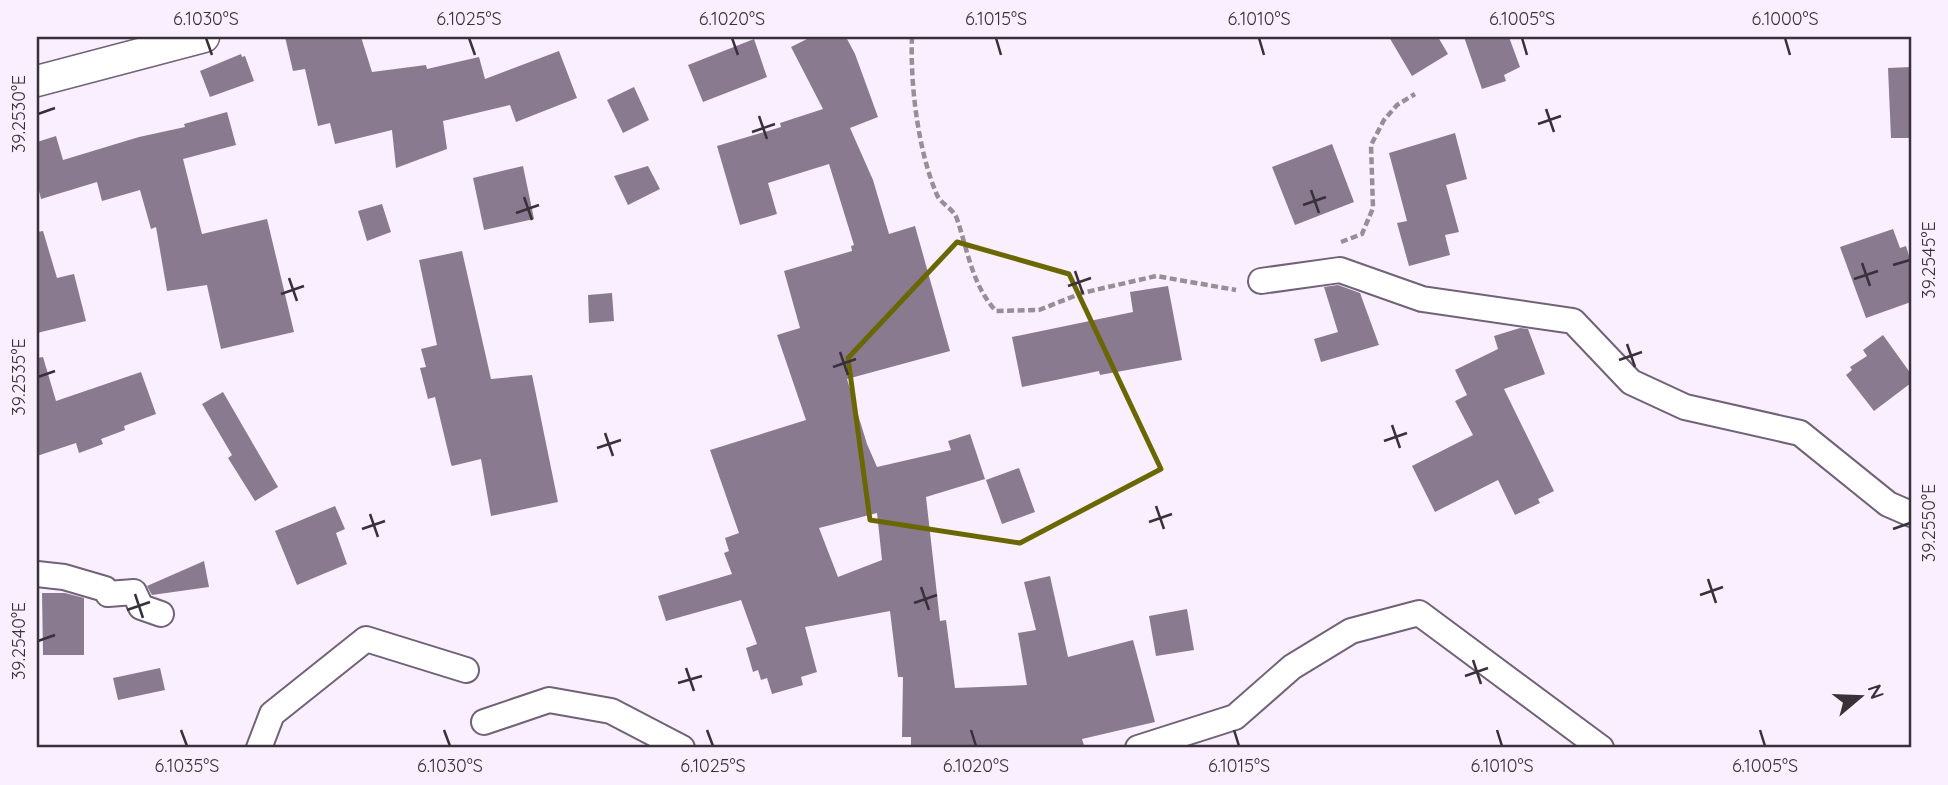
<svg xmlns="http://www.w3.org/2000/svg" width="1948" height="785" font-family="Quicksand,sans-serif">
<rect width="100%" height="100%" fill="#f9effe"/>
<path fill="#8a7a90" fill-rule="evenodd" d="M285,37H361L372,72L426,65L427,69L479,57L485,79L559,51L577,98L516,122L510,105L443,121L447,149L396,168L392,130L335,144L330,123L318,126L305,69L293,71Z
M811,37H846L855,54L878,117L850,128L873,180L889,234L915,226L950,351L847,379L867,444L877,467L951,450L948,441L970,434L985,479L926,497L940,621L946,620L955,688L1027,685L1018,633L1036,630L1024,582L1050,576L1068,657L1133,640L1155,722L1082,739L1085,748H911V737H902L903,677H898L890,611L805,627L817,672L801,677L803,685L772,694L767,678L761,680L758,670L753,672L746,648L757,644L741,600L666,621L658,596L732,574L724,553L729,551L725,538L739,533L710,450L806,420L777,335L800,328L784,271L852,251L851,246L854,245L829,164L768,183L777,214L740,225L717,146L781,127L780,123L823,109L791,47ZM877,513L882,560L838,577L819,528Z
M1389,37H1438L1448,54L1412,76Z
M1464,37H1509L1520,67L1504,75L1506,81L1482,89Z
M754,39L767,77L703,102L688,65Z
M241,54L242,57L245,56L254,81L210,97L200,71Z
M1911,67V138H1891L1888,68Z
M634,87L649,120L623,133L607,100Z
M227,112L236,145L183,159L202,234L267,219L294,332L221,349L207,285L167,291L156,227L151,229L140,190L102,201L97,182L41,199L37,183V142L56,136L63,160L139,137L185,127L184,124Z
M1455,133L1467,179L1446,185L1459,232L1445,235L1450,255L1409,266L1397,223L1407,221L1389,153Z
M1332,144L1354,202L1295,225L1272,167Z
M523,166L534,219L484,230L473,178Z
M648,166L660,189L628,205L614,176Z
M382,204L391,232L367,241L358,211Z
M1893,229L1900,248L1906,246L1911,262V302L1866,318L1840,247Z
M43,231L57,278L74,274L86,321L37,333V232Z
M462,251L491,379L532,375L558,502L491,516L481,459L452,466L451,464L435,397L428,399L420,368L426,367L421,349L437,345L419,260Z
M1338,285L1360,293L1379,345L1321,362L1314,339L1338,332L1324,287Z
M1168,286L1182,360L1100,375L1099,371L1022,387L1012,337L1133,312L1130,292Z
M612,293L614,321L589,323L588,295Z
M1520,328L1528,329L1545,374L1504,389L1554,491L1538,499L1540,503L1515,515L1498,480L1435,512L1412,466L1473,435L1455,401L1467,395L1455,370L1498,349L1494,336Z
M1883,335L1911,374V383L1874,411L1846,375L1852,370L1850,367L1867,356L1863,350Z
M43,357L56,401L141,372L156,414L124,426L125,430L101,439L103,444L79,453L76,443L37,456V358Z
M223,392L278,487L255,501L228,458L232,455L202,404Z
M1019,468L1035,512L1002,524L986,480Z
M335,506L345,529L336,533L347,564L297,585L275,531Z
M204,561L209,587L152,595L147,586Z
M42,593H65L84,598V655H43Z
M1187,609L1194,650L1156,656L1149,616Z
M160,668L165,690L118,700L113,678Z"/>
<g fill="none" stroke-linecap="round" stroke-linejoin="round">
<defs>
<path id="minor" d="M1261,281L1340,270L1422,299L1573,321L1631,382L1685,407L1800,433L1888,504L1911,514
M37,574L64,577L105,589L108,594L134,592L141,607L161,614
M484,722L549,700L611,711L682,748
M259,748L272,714L366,639L466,670
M1138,748L1235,717L1292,667L1351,631L1419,613L1601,748"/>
<path id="tertiary" d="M37,81L204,37"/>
</defs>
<use href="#minor" stroke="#716277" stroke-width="28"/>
<use href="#tertiary" stroke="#716277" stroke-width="33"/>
<path stroke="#978e9a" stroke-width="4.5" stroke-dasharray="7 3.5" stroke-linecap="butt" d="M912,37C910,84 918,151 937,195C941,204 953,208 957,219C968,251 972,285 996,311L1039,310L1082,293L1156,276L1236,290
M1341,242L1362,234L1373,208L1371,145L1384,120L1397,105L1415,94"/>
<use href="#minor" stroke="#fff" stroke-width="24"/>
<use href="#tertiary" stroke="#fff" stroke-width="30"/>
</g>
<path fill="none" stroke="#6b6700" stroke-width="5" stroke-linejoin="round" d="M957,242L1069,274L1161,469L1020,543L870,520L848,358Z"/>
<path fill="none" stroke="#38313a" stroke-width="2.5" d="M206,38L212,55M469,38L475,55M732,38L738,55M996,38L1001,55M1259,38L1264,55M1522,38L1527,55M1785,38L1790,55M1546,109L1554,132M38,114L55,108M759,116L767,139M1538,124L1561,116M752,132L775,124M1311,190L1319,213M524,197L532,220M1303,205L1326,197M516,213L539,205M1862,263L1870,286M1893,265L1910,260M1075,271L1083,294M289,278L297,301M1854,279L1878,271M1068,286L1091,278M281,294L304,286M1627,344L1635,367M840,352L848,375M1619,360L1642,352M833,367L856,359M38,377L55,371M1392,425L1400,448M605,433L613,456M1384,441L1407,433M597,448L621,440M1156,506L1164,529M370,514L378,537M1149,522L1172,514M362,529L385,521M1893,529L1910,523M1708,579L1716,603M921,587L929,610M135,594L143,618M1700,595L1723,587M914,603L937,595M127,610L150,602M38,641L55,635M1473,660L1481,684M686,668L694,691M1465,676L1488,668M678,683L702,676M181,730L187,746M444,730L450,746M707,730L713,746M971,730L976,746M1234,730L1239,746M1497,730L1502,746M1760,730L1765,746"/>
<rect width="1948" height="785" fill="none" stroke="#f9effe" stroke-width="77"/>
<g transform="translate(1860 697) rotate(71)" stroke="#f9effe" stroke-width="5" paint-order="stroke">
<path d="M0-5L12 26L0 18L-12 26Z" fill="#38313a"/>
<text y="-10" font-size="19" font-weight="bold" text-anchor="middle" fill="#38313a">N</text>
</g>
<rect x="38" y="38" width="1872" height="708" fill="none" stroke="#38313a" stroke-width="2.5"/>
<g font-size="18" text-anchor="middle" fill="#38313a">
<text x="206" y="25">6.1030°S</text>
<text x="469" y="25">6.1025°S</text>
<text x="732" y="25">6.1020°S</text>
<text x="996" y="25">6.1015°S</text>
<text x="1259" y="25">6.1010°S</text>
<text x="1522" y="25">6.1005°S</text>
<text x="1785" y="25">6.1000°S</text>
<text transform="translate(19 114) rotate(-90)" y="6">39.2530°E</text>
<text transform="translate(1929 260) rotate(-90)" y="6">39.2545°E</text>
<text transform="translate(19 377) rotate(-90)" y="6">39.2535°E</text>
<text transform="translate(1929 523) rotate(-90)" y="6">39.2550°E</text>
<text transform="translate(19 641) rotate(-90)" y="6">39.2540°E</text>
<text x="187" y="772">6.1035°S</text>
<text x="450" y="772">6.1030°S</text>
<text x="713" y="772">6.1025°S</text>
<text x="976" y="772">6.1020°S</text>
<text x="1239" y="772">6.1015°S</text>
<text x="1502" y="772">6.1010°S</text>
<text x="1765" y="772">6.1005°S</text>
</g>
</svg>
